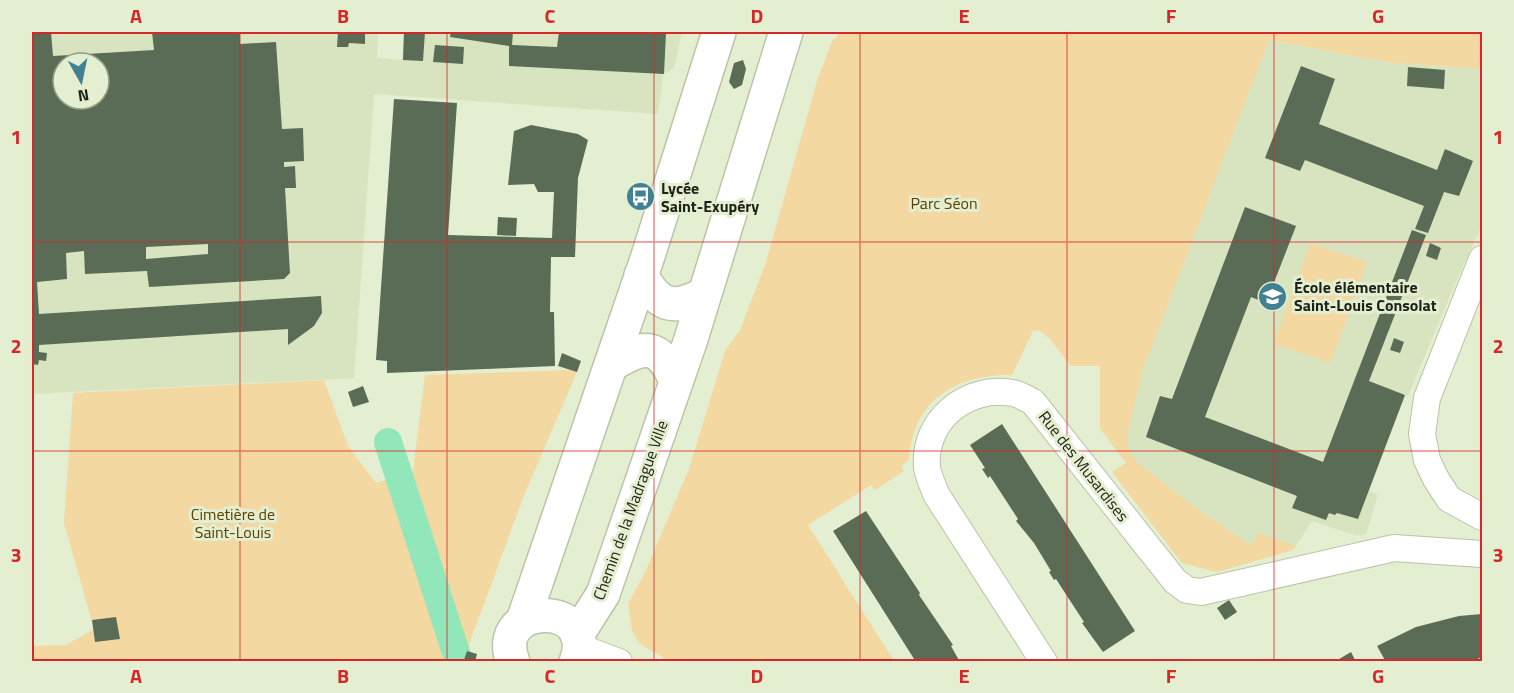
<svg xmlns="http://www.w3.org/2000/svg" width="1514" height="693" font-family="'Titillium Web',sans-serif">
<rect width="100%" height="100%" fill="#e4eed0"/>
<path fill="#d8e4bf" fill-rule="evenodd" d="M32,32H378L377,58L402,60L404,32H682L674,68L663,75L658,114L374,94L354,378L32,394ZM63,63H99V99H63Z
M1269,40L1393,63L1482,69V226L1461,270L1408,396L1405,395L1369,491L1378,495L1366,534L1357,536L1312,521L1293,550L1217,572L1182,563L1112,472L1126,463L1100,428V366Z"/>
<path fill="#f4d8a2" d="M840,32H1482V69L1393,63L1269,40L1142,372L1126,440L1132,456L1137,462L1185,500L1251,546L1258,533L1296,546L1293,550L1217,572L1182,563L1112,472L1126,463L1100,428V366H1071L1049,338L1039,330L1033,331L1012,375C956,374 913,400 909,460L901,466L904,471L875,490L871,485L808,525L894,661H669L640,644L632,631L628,604L646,570L689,469L725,351L740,330L765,265L818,78L833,39L836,38Z
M1310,243L1367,262L1331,363L1274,344Z
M571,370L577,372L523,498L463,661L32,662V646L66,645L94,629L64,523L73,393L324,380L348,446L376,483L413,471L425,375Z"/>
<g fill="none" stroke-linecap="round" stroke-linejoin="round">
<path stroke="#91e7ba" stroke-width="28" d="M388,442L459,662"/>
</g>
<path fill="#5a6c56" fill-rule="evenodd" d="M32,32H51L53,56L154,50L152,32H240V44L276,42L282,129L303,128L304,161L284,162V167L295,166L296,188H285L290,273L284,279L149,287L147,271L85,274L84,251L66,253L67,279L37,282L39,314L321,296L322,313L314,326L288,345V329L39,345V352L47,353L46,361L39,360L38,365L32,364ZM63,63H99V99H63ZM208,244V254L146,259V247Z
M338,32H365V44L349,43L348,47H337Z
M404,32H425L423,61L403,60Z
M451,32H513L512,45L557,47L559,32H666L664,74L509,66V46L450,37Z
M435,45L464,47L463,64L433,62Z
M743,60L746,69L742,85L734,89L729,82L734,63Z
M1301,66L1335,79L1319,124L1437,170L1445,149L1473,161L1459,196L1444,192L1428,233L1415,229L1424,206L1305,160L1300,171L1265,158Z
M1408,67L1445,70L1444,89L1407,86Z
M394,99L457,103L448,235L552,238L554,192H538L534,184L508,185L514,131L531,125L578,134L588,140L578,178L575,257H551L550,312H554L555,366L387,373V361L376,360Z
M1245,207L1296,226L1266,303L1251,297L1205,417L1323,462L1412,230L1426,235L1369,381L1405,395L1358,519L1337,513L1335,515L1329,513L1326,520L1292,508L1297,496L1146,437L1160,396L1172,399Z
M498,217L517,218L516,236L497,235Z
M1430,243L1441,248L1437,260L1426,256Z
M1394,338L1404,342L1400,353L1390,350Z
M562,353L581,361L577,372L558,366Z
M363,386L369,402L353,407L348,392Z
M1002,424L1135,631L1103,652L1082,623L1084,622L1056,579L1054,580L1049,572L1051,571L1034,543L1016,521L1018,519L990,476L988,478L982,469L985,468L970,445Z
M866,511L920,593L919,595L953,645L951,646L960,662H916L833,531Z
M1229,600L1237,612L1225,620L1217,608Z
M1482,614V662L1480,658L1471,662H1386L1377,646L1416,627L1459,616Z
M116,617L120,639L95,642L92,620Z
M467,651L477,654L475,662L464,660Z
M1351,652L1356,662H1334Z"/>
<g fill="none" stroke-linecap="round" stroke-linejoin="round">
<defs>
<path id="minor" d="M1482,259L1427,398L1422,434L1427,460L1436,479L1449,499L1482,517
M579,647L619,662
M1044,662L936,494C933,485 928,476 927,467C923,421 966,385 1012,393C1019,394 1027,399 1033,402L1175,581L1187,590L1201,592L1394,548L1482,554"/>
<path id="tertiary" d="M641,275C658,305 672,312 704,294
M611,365C645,344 659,343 676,381
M523,621L647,259L719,32
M577,635L603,594L690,342L786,32"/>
<path id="secondary" d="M513,662C489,601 600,599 576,662"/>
</defs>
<use href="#minor" stroke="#bbc4a7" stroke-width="28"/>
<use href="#tertiary" stroke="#bbc4a7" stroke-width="36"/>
<use href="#secondary" stroke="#bbc4a7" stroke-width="36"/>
<use href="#minor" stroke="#fff" stroke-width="26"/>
<use href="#tertiary" stroke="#fff" stroke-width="33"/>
<use href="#secondary" stroke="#fff" stroke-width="33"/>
</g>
<path fill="none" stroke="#d62828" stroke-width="1.5" stroke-opacity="0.55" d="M240,32V662M447,32V662M654,32V662M860,32V662M1067,32V662M1274,32V662M32,242H1482M32,451H1482"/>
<defs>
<symbol id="bus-disc" viewBox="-11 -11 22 22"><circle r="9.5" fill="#408294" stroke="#e4eed0"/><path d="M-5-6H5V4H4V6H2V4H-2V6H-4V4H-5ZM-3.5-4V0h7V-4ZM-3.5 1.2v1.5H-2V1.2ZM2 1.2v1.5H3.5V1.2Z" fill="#fff"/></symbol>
<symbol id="school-disc" viewBox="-11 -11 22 22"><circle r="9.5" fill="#408294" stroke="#e4eed0"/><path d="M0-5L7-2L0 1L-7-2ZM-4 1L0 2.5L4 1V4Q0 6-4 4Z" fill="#fff"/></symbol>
</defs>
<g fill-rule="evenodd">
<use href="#bus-disc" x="624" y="180" width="33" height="33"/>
<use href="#school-disc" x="1256" y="280" width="33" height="33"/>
</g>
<g text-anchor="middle" stroke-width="6" stroke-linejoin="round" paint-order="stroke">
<g font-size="16" font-weight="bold" fill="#1e2117" stroke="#e4eed0" text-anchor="start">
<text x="661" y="194">Lycée<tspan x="661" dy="18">Saint-Exupéry</tspan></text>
<text x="1294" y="293">École élémentaire<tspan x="1294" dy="18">Saint-Louis Consolat</tspan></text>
</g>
<g font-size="16" fill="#5a4100" stroke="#e4eed0">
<text x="944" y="209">Parc Séon</text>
<text x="233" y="520">Cimetière de<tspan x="233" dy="18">Saint-Louis</tspan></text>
</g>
<g font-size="16" fill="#1e2117" stroke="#e4eed0">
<text transform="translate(1084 466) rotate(52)" y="6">Rue des Musardises</text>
<text transform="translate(630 510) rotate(-70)" y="6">Chemin de la Madrague Ville</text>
</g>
</g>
<rect width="1514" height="693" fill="none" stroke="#e4eed0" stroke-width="66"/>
<g transform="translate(81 81) rotate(171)"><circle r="28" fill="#e4eed0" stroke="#959c86" stroke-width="1.5"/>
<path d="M0-4.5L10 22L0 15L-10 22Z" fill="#408294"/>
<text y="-9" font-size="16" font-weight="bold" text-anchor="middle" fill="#1e2117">N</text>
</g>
<rect x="33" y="33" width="1448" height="627" fill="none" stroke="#d62828" stroke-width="2"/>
<g font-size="20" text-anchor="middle" font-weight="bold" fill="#d62828">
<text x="136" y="23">A</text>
<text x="343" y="23">B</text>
<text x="550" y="23">C</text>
<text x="757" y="23">D</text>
<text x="964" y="23">E</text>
<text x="1171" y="23">F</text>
<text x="1378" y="23">G</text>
<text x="16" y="144">1</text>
<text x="1498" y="144">1</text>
<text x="16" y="353">2</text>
<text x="1498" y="353">2</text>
<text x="16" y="562">3</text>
<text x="1498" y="562">3</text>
<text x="136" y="683">A</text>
<text x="343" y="683">B</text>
<text x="550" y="683">C</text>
<text x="757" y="683">D</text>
<text x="964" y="683">E</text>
<text x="1171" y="683">F</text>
<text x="1378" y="683">G</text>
</g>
</svg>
